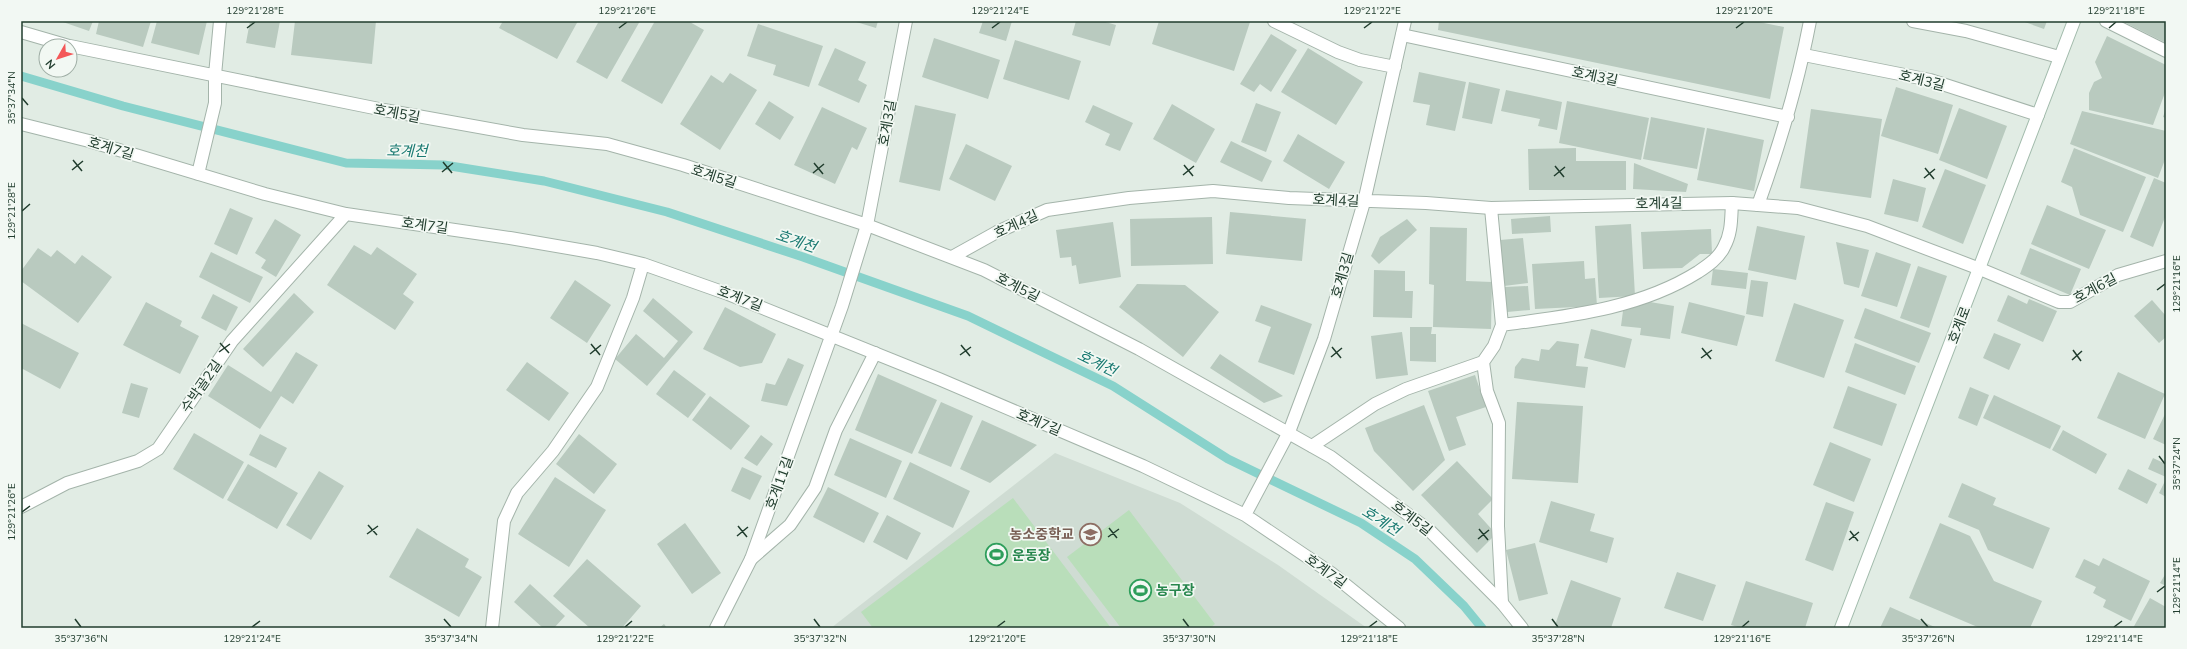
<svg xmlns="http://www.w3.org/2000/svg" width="2187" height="649" font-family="'Nunito Sans','Noto Sans KR',sans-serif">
<rect width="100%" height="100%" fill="#e1ece4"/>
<path fill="#cfdcd3" d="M1055,453L1180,503L1278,565L1367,628H831Z"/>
<path fill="#b9deba" d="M1013,498L1111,628H873L861,612Z
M1129,510L1215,624L1210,628H1121L1067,557Z"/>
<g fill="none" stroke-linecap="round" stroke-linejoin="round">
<path stroke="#88d2cb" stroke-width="9" d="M21,76L123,106L346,163L444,165L544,181L667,212L803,257L968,316L1113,386L1228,459L1361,523L1415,559L1464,606L1482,628"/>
</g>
<path fill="#b9cabf" d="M60,21H93L89,31Z
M99,21H151L143,47L96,34Z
M157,21H207L199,55L151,43Z
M250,21H280L275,48L246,43Z
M295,21H376L372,64L291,55Z
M503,21H578L557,59L499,28Z
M599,21H640L607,79L576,62Z
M655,21H688L704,30L662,104L621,81Z
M853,21H878L876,28Z
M983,21H1012L1006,41L979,33Z
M1076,21H1102L1116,25L1110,46L1072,35Z
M1159,21H1247L1250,22L1234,71L1152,44Z
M1439,21H1754L1784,27L1770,99L1438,30Z
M2022,21H2047L2044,29Z
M2122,21H2166V43Z
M758,24L823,46L809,87L773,75L776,65L747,56Z
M1271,34L1297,50L1271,92L1260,84L1254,92L1240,84Z
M2107,36L2166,65V90L2153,125L2089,110V93L2094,82L2102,78L2095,62Z
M934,38L1000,60L988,99L922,77Z
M1015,40L1081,61L1069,100L1003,79Z
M835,48L866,62L858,80L867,85L859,103L818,85Z
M1308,48L1363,82L1336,125L1281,92Z
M1419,72L1466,82L1455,131L1426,125L1430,105L1413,102Z
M730,73L757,90L720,150L680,124L711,75L723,83Z
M1469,82L1500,89L1492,124L1462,118Z
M1896,87L1953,105L1938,154L1881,136Z
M1506,90L1562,102L1557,130L1538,126L1540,119L1501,111Z
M769,101L794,117L780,140L755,124Z
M1567,101L1649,118L1641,160L1559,143Z
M1256,103L1281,112L1266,152L1241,142Z
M1172,104L1215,129L1196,163L1153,139Z
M915,105L956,114L940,191L899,182Z
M1093,105L1133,123L1120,151L1105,145L1110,134L1085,122Z
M822,107L867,128L857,150L852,147L835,184L794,165Z
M1959,108L2007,126L1987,179L1939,160Z
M2166,108V118L2163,117Z
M1811,109L1882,119L1871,198L1800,188Z
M2082,111L2166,131V157L2158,178L2070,144Z
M1651,117L1705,128L1697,169L1643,159Z
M1707,128L1764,140L1754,191L1697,180Z
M1298,134L1345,162L1329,189L1283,161Z
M1231,141L1272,161L1262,182L1220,162Z
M966,144L1012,166L995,201L949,179Z
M1576,148V161H1626V190H1529L1528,149Z
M2074,148L2146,177L2123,232L2080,215L2072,187L2061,182Z
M1634,163L1688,184L1686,192L1633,189Z
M1945,169L1986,185L1963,244L1922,227Z
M2154,178L2166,183V215L2153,247L2130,237Z
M1893,179L1926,188L1918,222L1884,214Z
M2047,205L2106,230L2089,269L2031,244Z
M230,208L253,218L237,255L214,244Z
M1230,212L1306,219L1302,261L1226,254Z
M1550,216L1551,232L1512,234L1511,219Z
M1212,217L1213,264L1131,266L1130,219Z
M275,219L301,235L276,277L261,268L266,260L255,253Z
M1407,219L1417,230L1379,264L1371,256L1380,237Z
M1113,222L1121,277L1079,284L1076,265L1072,266L1071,257L1060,258L1056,230Z
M1631,224L1635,296L1599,298L1595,226Z
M1757,226L1805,236L1796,280L1748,270Z
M1430,227L1467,228L1466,281L1492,282L1491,329L1433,327L1434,285L1429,284Z
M1711,229L1712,254H1700L1682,268L1643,269L1641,232Z
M1523,238L1528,283L1504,286L1500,240Z
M1836,242L1869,250L1859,288L1844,284Z
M354,245L371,255L377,247L417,274L403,294L414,302L395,330L327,285Z
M38,248L51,257L57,250L75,264L82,255L112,277L78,323L21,281V271Z
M2030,248L2081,269L2070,295L2020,274Z
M211,252L263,277L250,303L199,277Z
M1876,252L1911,264L1897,307L1861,296Z
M1584,261L1585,279L1595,278L1597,306L1535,309L1532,264Z
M1918,266L1947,276L1929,328L1900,318Z
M1713,269L1748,273L1746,289L1711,285Z
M1374,270L1405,271V291H1413L1412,318L1373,317Z
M575,280L611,305L587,343L550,318Z
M1751,280L1768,282L1763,317L1746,314Z
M1137,284L1185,285L1219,312L1183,357L1119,307Z
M1528,286L1530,310L1507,312L1504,287Z
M294,293L314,312L263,367L243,349Z
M213,294L238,307L226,331L201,318Z
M2008,295L2027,304L2029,299L2057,311L2043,342L1997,321Z
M653,298L693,332L647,386L615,359L636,334L664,358L678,341L643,311Z
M2152,300L2166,316V337L2159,343L2134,316Z
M146,302L182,321L180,326L199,336L180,374L123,345Z
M1650,302L1674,306L1670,339L1640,335L1641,328L1621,326L1623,311Z
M1689,302L1745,316L1737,346L1681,333Z
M1794,303L1844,320L1824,378L1775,361Z
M1261,305L1312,324L1294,375L1258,362L1271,327L1255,321Z
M725,307L776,334L762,363L740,367L703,349Z
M1865,308L1931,333L1919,363L1854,338Z
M21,323L79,353L60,389L21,368Z
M1410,327H1432L1431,334H1436V362L1410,361Z
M1591,329L1632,339L1625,368L1584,358Z
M1402,332L1408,375L1376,379L1371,336Z
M1994,333L2021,344L2009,370L1983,358Z
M1557,341L1579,344L1576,366L1588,367L1585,388L1514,378L1515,367L1522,358L1539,361L1541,349L1549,350Z
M1855,343L1916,366L1905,395L1845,372Z
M296,352L318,365L293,404L281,396L260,429L208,396L228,365L271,392Z
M1220,354L1283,396L1264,403L1210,368Z
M788,358L804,365L787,406L761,401L766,383L775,385Z
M527,362L569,393L549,421L506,390Z
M674,370L706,394L688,418L656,394Z
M2118,372L2165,394L2145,439L2097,418Z
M878,374L937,400L912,454L855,430Z
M1475,375L1486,407L1456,417L1466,445L1449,451L1428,391Z
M131,383L148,388L139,418L122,413Z
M1848,386L1897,404L1882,446L1833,428Z
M1970,387L1989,395L1977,426L1958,418Z
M1994,395L2061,426L2050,449L1983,418Z
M710,396L750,426L731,450L692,420Z
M941,402L973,416L951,467L918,453Z
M1517,402L1583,406L1578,483L1512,479Z
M1424,405L1445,460L1413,491L1374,451L1365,428Z
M2166,412V445L2153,439Z
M982,420L1037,445L990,483L960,469Z
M2063,430L2107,454L2096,474L2052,450Z
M194,433L244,462L223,499L173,469Z
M260,434L287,448L276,468L249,455Z
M579,434L617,464L594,494L556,464Z
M761,435L773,444L757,466L744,458Z
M850,438L902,461L886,498L834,475Z
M1830,442L1871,459L1854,502L1813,485Z
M2153,458L2166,464V477L2148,469Z
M1457,461L1493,499L1478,514L1496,534L1477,553L1421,495Z
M910,462L970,491L953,528L893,499Z
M248,464L298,493L277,529L227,500Z
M742,467L762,476L750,500L731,491Z
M2128,469L2157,484L2147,504L2118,489Z
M319,471L344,486L311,540L286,525Z
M555,477L606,510L569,567L518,534Z
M2165,481H2166V497L2159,493Z
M1962,483L1996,498L1993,505L2050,528L2033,569L1988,550L1979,530L1948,517Z
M828,487L879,513L864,543L813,517Z
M1551,501L1595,514L1590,531L1614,538L1607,563L1539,542Z
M1826,502L1854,512L1833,571L1805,560Z
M887,515L921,533L907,560L873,542Z
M685,523L721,573L692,594L657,544Z
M1940,523L1970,536L1994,581L2042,601L2030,628H1980L1909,598Z
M417,528L469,559L465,567L482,577L459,617L389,577Z
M1535,543L1548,594L1519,601L1506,550Z
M2103,558L2150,581L2131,621L2103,607L2106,600L2093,593L2096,587L2075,577L2084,559L2099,566Z
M587,559L641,606L622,628H590L553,596Z
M1677,572L1716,585L1703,621L1664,608Z
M2166,573V586L2160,583Z
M1571,580L1621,598L1611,628H1565L1555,625Z
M1746,581L1813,603L1805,628H1741L1731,625Z
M530,584L565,616L554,628H543L514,602Z
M2150,598L2166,607V628H2133Z
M1890,607L1937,628H1880Z
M664,624L667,628H659Z"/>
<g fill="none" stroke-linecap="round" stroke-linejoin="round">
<defs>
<path id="lane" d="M2106,21L2166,51
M1402,35L1788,117
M1804,55L1930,80L2038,115
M1758,205C1780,144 1798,84 1810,21
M1502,325C1569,316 1639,309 1698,272C1707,266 1719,258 1724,247C1732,233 1731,218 1732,203
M1483,362L1487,391L1499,423L1498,526L1502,603
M1312,446L1375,404L1406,389L1483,362L1494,346L1502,325L1491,208
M751,559L790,525L815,488L836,430L875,353"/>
<path id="street" d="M1274,21L1338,52L1360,60L1395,67
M1913,21L1966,31L2059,57
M21,32L69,46
M70,46L384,110L523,135L607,144L683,165L867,225L984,270L1139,349L1331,457L1430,531L1502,603L1522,628
M21,124L89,141L265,194L346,214L510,238L597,253L643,264L728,294L939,379L1143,466L1245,515L1331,573L1399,628
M198,174L215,103V75L220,21
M952,257L997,232L1047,210L1129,198L1213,191L1289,198L1426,203L1491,208L1732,203L1798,208L1867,226L1980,269L2059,302H2070L2118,275L2166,261
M21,507L67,483L138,461L158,449L232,341L346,214
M1245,515L1289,432L1324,339L1364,202L1405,21
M492,628L504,521L517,493L553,451L597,387L633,298L643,264
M716,628L751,559L842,306L867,225L906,21"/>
<path id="secondary" d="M1841,628L2074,21"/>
</defs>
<use href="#lane" stroke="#a4b4aa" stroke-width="14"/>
<use href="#street" stroke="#a4b4aa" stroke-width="14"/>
<use href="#secondary" stroke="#a2bbac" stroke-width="14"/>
<use href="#lane" stroke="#fff" stroke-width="12"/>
<use href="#street" stroke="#fff" stroke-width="12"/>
<use href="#secondary" stroke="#fff" stroke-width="12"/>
</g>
<path fill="none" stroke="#213d2e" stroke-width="1.5" d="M247,28L255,22M619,28L627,22M992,28L1000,22M1364,28L1372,22M1736,28L1744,22M2109,28L2116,22M22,98L28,105M73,160L82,171M443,162L452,173M814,163L823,174M1184,165L1193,176M1555,166L1564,177M1925,168L1934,179M72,170L83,161M442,172L453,163M813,173L824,164M1183,175L1194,166M1554,176L1565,167M1924,178L1935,169M22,211L30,204M2157,290L2165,284M220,343L229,353M591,344L600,355M961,345L970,356M1332,347L1341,358M1702,348L1711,359M2073,350L2081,361M219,352L230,344M590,354L601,345M960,355L971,347M1331,357L1342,348M1701,358L1712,350M2072,360L2082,351M2159,456L2165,464M22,512L30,506M368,525L377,535M738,526L747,537M1109,528L1117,538M1479,529L1488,540M1850,531L1858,541M367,534L378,526M737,536L748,527M1108,537L1119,529M1478,539L1489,530M1849,540L1859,532M2157,592L2165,586M75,619L81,627M444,619L451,627M814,619L820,627M1183,619L1189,627M1552,619L1558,627M1921,619L1928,627M252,627L260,621M625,627L632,621M997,627L1005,621M1369,627L1377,621M1742,627L1749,621M2114,627L2122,621"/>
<defs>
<symbol id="school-ring" viewBox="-11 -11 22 22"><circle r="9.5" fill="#f2f8f3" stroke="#8d6e63" stroke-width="1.5"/><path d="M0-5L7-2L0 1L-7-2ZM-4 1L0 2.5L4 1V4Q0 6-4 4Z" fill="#8d6e63"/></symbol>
<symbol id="stadium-ring" viewBox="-11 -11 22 22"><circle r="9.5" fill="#f2f8f3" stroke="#2e9e5b" stroke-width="1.5"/><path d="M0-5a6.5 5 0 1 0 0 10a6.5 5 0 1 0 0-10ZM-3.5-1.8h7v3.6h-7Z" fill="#2e9e5b"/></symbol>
</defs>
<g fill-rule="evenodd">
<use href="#school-ring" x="1078" y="522" width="25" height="25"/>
<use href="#stadium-ring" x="984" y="542" width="25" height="25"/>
<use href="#stadium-ring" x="1128" y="578" width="25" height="25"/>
</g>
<g text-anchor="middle" stroke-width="3.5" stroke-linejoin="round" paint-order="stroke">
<g font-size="14" fill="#213d2e" stroke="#f2f8f3">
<text transform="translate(1595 76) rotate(12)" y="5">호계3길</text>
<text transform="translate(1922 80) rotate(14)" y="5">호계3길</text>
<text transform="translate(397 113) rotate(11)" y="5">호계5길</text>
<text transform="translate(887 123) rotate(-80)" y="5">호계3길</text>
<text transform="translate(111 148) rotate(17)" y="5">호계7길</text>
<text transform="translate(714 176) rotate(18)" y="5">호계5길</text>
<text transform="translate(1336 200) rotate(3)" y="5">호계4길</text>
<text transform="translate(1659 203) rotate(-1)" y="5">호계4길</text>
<text transform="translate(1016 224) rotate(-25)" y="5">호계4길</text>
<text transform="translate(425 225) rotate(8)" y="5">호계7길</text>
<text transform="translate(1342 275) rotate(-74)" y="5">호계3길</text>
<text transform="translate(1018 287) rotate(27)" y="5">호계5길</text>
<text transform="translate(2095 288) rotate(-28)" y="5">호계6길</text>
<text transform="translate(740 298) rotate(21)" y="5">호계7길</text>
<text transform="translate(1959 325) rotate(-69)" y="5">호계로</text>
<text transform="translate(201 386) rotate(-55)" y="5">수박골2길</text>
<text transform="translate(1039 422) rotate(23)" y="5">호계7길</text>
<text transform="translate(779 483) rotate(-70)" y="5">호계11길</text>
<text transform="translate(1412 518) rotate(38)" y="5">호계5길</text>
<text transform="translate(1326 571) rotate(36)" y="5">호계7길</text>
</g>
<g font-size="14" font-weight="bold" fill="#785e54" stroke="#f2f8f3" text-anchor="end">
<text x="1074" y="539">농소중학교</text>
</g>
<g font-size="14" font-weight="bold" fill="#27864d" stroke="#f2f8f3" text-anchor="start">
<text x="1012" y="560">운동장</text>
<text x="1156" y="595">농구장</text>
</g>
<g font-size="15" font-style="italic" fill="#1a7a72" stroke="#f2f8f3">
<text transform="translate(407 151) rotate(1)" y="5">호계천</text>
<text transform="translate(796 241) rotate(19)" y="5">호계천</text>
<text transform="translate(1097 363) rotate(26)" y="5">호계천</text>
<text transform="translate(1381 521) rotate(32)" y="5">호계천</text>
</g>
</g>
<rect width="2187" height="649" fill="none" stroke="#f2f8f3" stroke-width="44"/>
<g transform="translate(58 58) rotate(231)"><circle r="19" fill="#f2f8f3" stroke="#9eada4"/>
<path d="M0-3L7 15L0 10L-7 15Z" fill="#f45758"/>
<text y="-6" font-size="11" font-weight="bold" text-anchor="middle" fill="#213d2e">N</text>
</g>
<rect x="22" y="22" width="2143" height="605" fill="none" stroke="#213d2e" stroke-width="1.5"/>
<g font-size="10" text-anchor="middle" fill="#213d2e">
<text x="255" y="14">129°21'28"E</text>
<text x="627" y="14">129°21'26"E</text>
<text x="1000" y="14">129°21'24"E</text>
<text x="1372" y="14">129°21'22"E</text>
<text x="1744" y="14">129°21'20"E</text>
<text x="2116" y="14">129°21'18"E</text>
<text transform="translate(11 98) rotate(-90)" y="4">35°37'34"N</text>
<text transform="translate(11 211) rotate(-90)" y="4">129°21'28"E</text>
<text transform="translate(2176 284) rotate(-90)" y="4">129°21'16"E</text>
<text transform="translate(2176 464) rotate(-90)" y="4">35°37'24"N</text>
<text transform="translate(11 512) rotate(-90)" y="4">129°21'26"E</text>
<text transform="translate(2176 586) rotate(-90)" y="4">129°21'14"E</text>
<text x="81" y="642">35°37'36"N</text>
<text x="252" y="642">129°21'24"E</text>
<text x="451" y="642">35°37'34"N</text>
<text x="625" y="642">129°21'22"E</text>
<text x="820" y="642">35°37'32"N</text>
<text x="997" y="642">129°21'20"E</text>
<text x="1189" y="642">35°37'30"N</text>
<text x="1369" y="642">129°21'18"E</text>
<text x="1558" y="642">35°37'28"N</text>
<text x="1742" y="642">129°21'16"E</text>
<text x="1928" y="642">35°37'26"N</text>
<text x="2114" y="642">129°21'14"E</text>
</g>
</svg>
